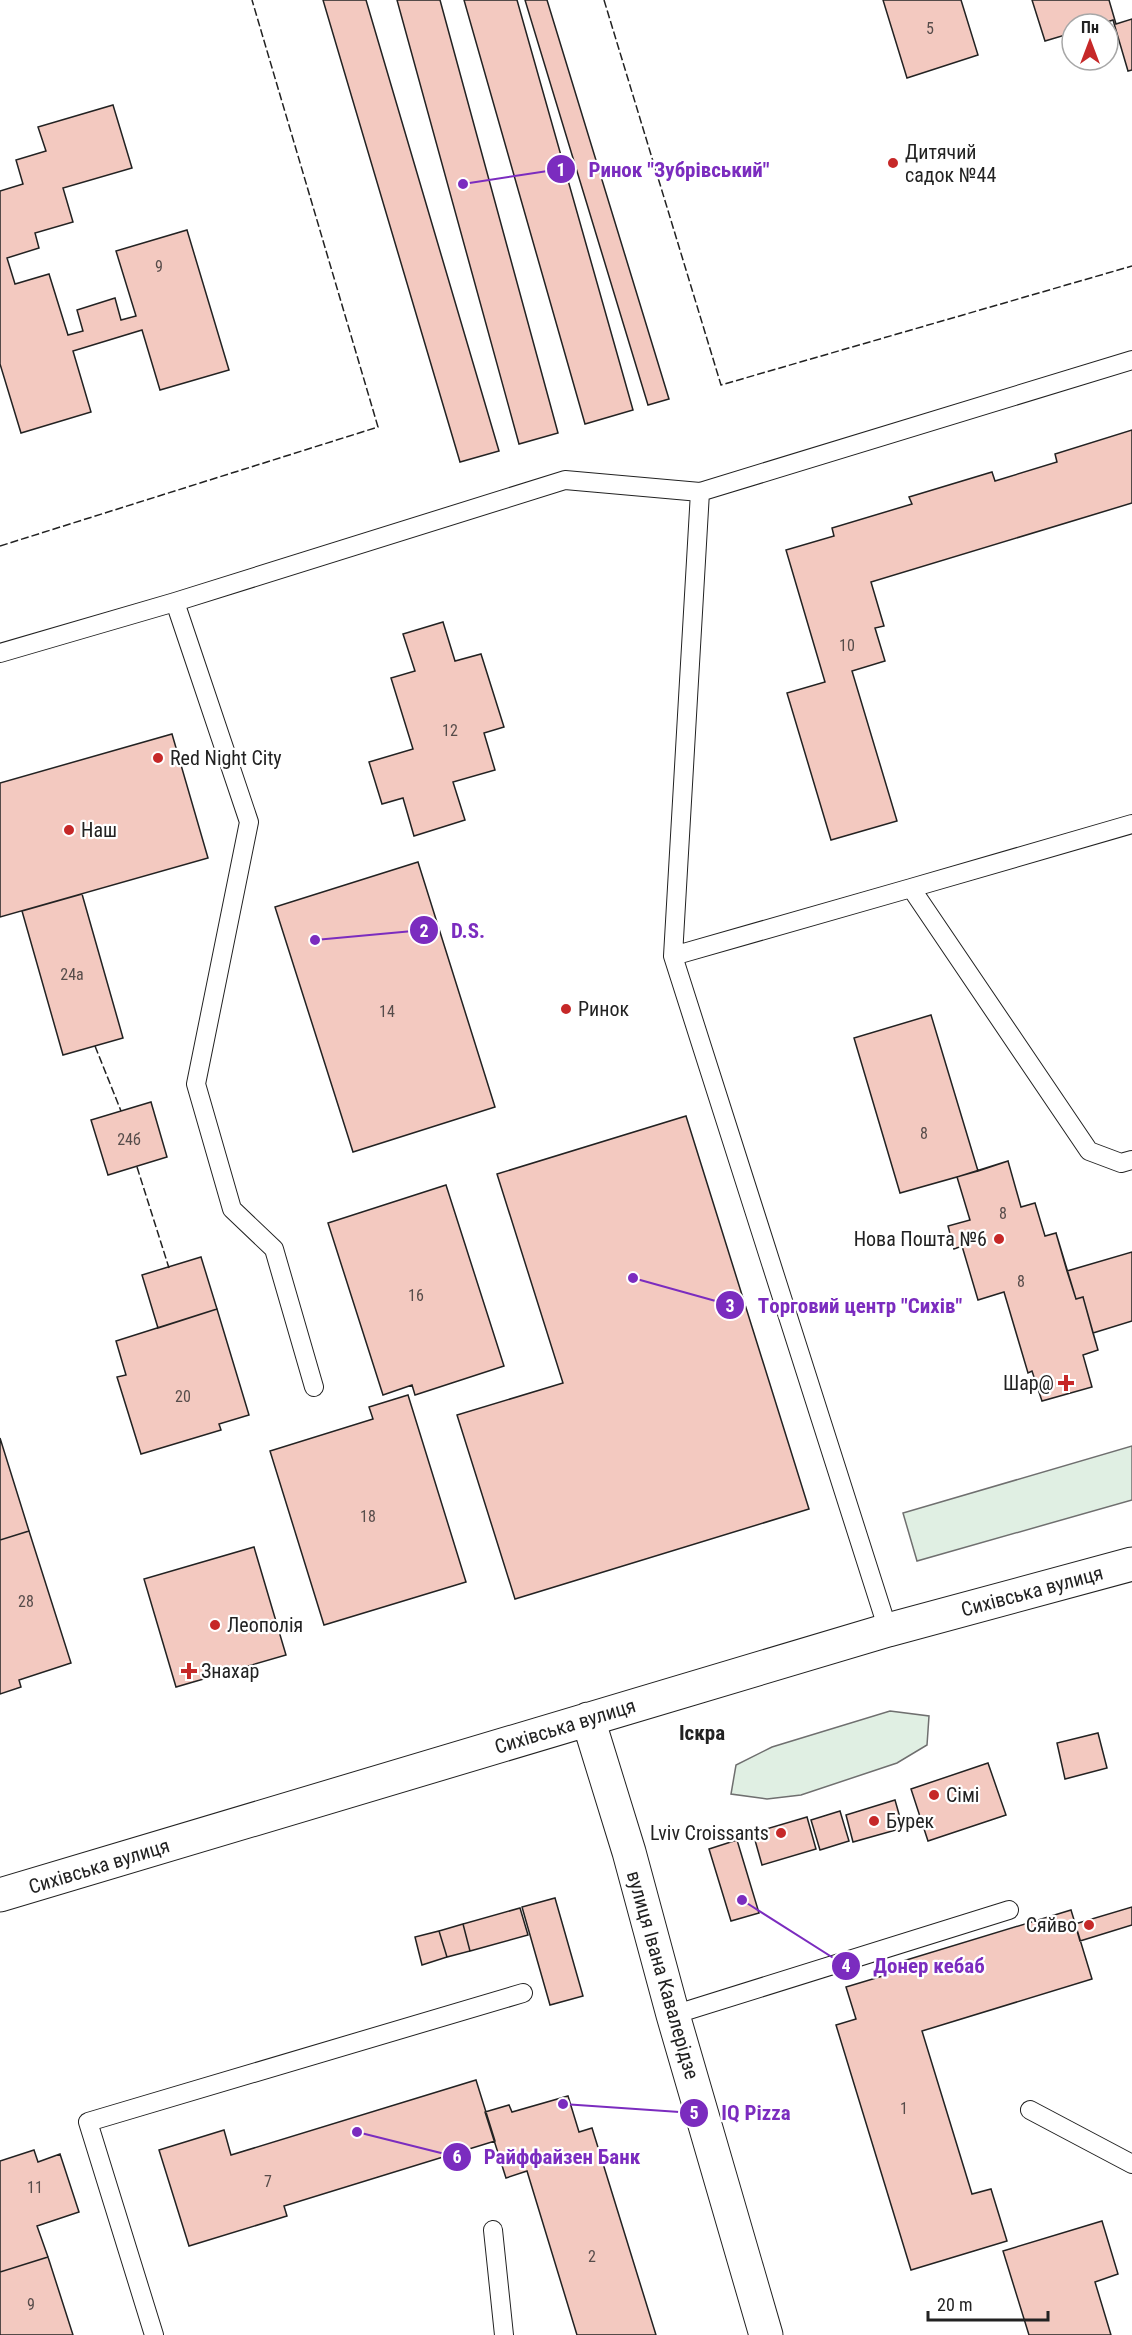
<svg xmlns="http://www.w3.org/2000/svg" width="1132" height="2335" font-family="'Roboto Condensed',sans-serif">
<rect width="100%" height="100%" fill="#fff"/>
<path fill="#e0efe3" stroke="#6f6f6f" stroke-width="1.5" d="M1132,1446V1500L917,1561L903,1513Z
M890,1711L929,1716L927,1745L897,1763L801,1795L767,1799L731,1794L736,1765L772,1747Z"/>
<path fill="#f3c9c0" stroke="#222" stroke-width="1.5" d="M323,0H366L499,451L460,462Z
M397,0H440L558,433L519,444Z
M464,0H517L633,410L585,424Z
M525,0H547L669,399L648,405Z
M883,0H961L978,55L907,78Z
M1032,0H1109L1116,24L1132,19V70L1128,71L1113,20L1101,24H1072V33L1045,41Z
M113,105L132,168L63,188L73,222L35,233L39,248L7,258L15,284L49,274L68,335L83,331L77,310L115,298L121,320L136,316L116,251L187,230L229,370L160,390L142,330L73,351L91,412L21,433L0,364V191L23,184L16,160L46,151L38,127Z
M1132,430V503L871,582L884,626L875,628L885,661L852,671L897,821L831,840L787,693L825,682L786,550L834,536L832,528L912,504L909,497L992,472L995,481L1057,462L1055,454Z
M443,622L455,661L481,654L504,727L484,733L495,770L453,782L465,820L414,836L403,798L382,804L369,762L413,749L391,678L415,671L403,634Z
M172,734L208,858L0,917V783Z
M418,862L495,1107L353,1152L275,907Z
M82,894L123,1038L63,1055L22,911Z
M931,1015L978,1171L1008,1161L1021,1207L1035,1203L1045,1236L1056,1233L1067,1271L1132,1252V1321L1093,1333L1098,1350L1083,1355L1092,1387L1042,1401L1032,1371L1028,1373L1004,1292L978,1300L962,1246L954,1249L948,1226L970,1220L957,1177L900,1193L854,1038Z
M931,1015L978,1171L900,1193L854,1038Z
M151,1102L167,1157L108,1175L91,1120Z
M686,1116L809,1509L515,1599L457,1415L563,1383L497,1174Z
M1008,1161L1021,1207L1035,1203L1045,1236L1056,1233L1076,1299L1083,1297L1098,1350L1083,1355L1092,1387L1042,1401L1032,1371L1028,1373L1004,1292L978,1300L962,1246L954,1249L948,1226L970,1220L957,1177Z
M446,1185L504,1366L415,1395L412,1385L383,1395L328,1223Z
M1132,1252V1321L1093,1333L1083,1297L1076,1299L1067,1271Z
M201,1257L217,1309L158,1328L142,1275Z
M217,1309L249,1415L219,1424L221,1430L141,1454L117,1377L126,1375L116,1341Z
M408,1395L466,1582L324,1625L270,1451L373,1419L369,1407Z
M0,1438L29,1531L0,1540Z
M29,1531L71,1663L19,1680L21,1687L0,1694V1540Z
M254,1547L286,1655L176,1687L144,1579Z
M1098,1733L1107,1768L1065,1779L1057,1743Z
M988,1763L1006,1815L928,1841L911,1789Z
M895,1800L903,1828L853,1842L846,1815Z
M840,1811L849,1841L820,1850L811,1820Z
M807,1817L816,1849L762,1865L753,1833Z
M737,1840L759,1913L731,1921L709,1849Z
M555,1898L583,1996L550,2005L522,1907Z
M1132,1907V1925L1080,1941L1075,1924Z
M520,1908L528,1935L470,1951L463,1924Z
M1071,1910L1092,1979L922,2031L972,2194L991,2189L1007,2241L911,2270L836,2025L856,2019L846,1987L906,1969L903,1961Z
M463,1924L470,1951L447,1957L439,1931Z
M439,1931L447,1957L422,1965L415,1937Z
M476,2080L495,2141L284,2206L287,2216L189,2246L159,2150L224,2130L231,2155Z
M568,2096L579,2132L592,2128L656,2335H577L527,2171L506,2178L485,2112L509,2105L512,2112Z
M34,2150L38,2162L60,2154L79,2212L37,2226L48,2257L0,2272V2161Z
M1102,2221L1118,2274L1095,2282L1111,2335H1029L1003,2251Z
M48,2257L73,2335H0V2272Z"/>
<g fill="none" stroke-linecap="round" stroke-linejoin="round">
<defs>
<path id="lane" d="M700,492L673,956L888,1630
M175,602L249,822L196,1084L232,1209L274,1249L314,1387
M0,653L175,602L565,480L700,492L1132,360
M911,888L1132,824
M673,956L911,888L1089,1151L1121,1163L1132,1160
M673,2015L1009,1910
M1030,2110L1132,2164
M493,2230L504,2335
M154,2335L88,2122L523,1993"/>
<path id="secondary" d="M588,1719L629,1852L673,2015L766,2335
M0,1895L888,1630L1132,1564"/>
</defs>
<use href="#lane" stroke="#222" stroke-width="20"/>
<use href="#secondary" stroke="#222" stroke-width="35"/>
<use href="#lane" stroke="#fff" stroke-width="18"/>
<use href="#secondary" stroke="#fff" stroke-width="33"/>
<path stroke="#222" stroke-width="1.5" stroke-dasharray="8 3" stroke-linecap="butt" d="M604,0L721,385L1132,266
M0,546L378,427L252,0
M95,1046L121,1111
M137,1167L169,1268"/>
</g>
<g fill="#c62828" stroke="#fff" stroke-width="2">
<circle cx="893" cy="163" r="6"/>
<circle cx="158" cy="758" r="6"/>
<circle cx="69" cy="830" r="6"/>
<circle cx="566" cy="1009" r="6"/>
<circle cx="999" cy="1239" r="6"/>
<path d="M1063 1374h6v6h6v6h-6v6h-6v-6h-6v-6h6z"/>
<circle cx="215" cy="1625" r="6"/>
<path d="M186 1662h6v6h6v6h-6v6h-6v-6h-6v-6h6z"/>
<circle cx="934" cy="1795" r="6"/>
<circle cx="874" cy="1821" r="6"/>
<circle cx="781" cy="1833" r="6"/>
<circle cx="1089" cy="1925" r="6"/>
</g>
<g text-anchor="middle" stroke-width="4.5" stroke-linejoin="round" paint-order="stroke">
<g font-size="16" fill="#564c4a">
<text x="930" y="34">5</text>
<text x="159" y="272">9</text>
<text x="847" y="651">10</text>
<text x="450" y="736">12</text>
<text x="72" y="980">24а</text>
<text x="387" y="1017">14</text>
<text x="924" y="1139">8</text>
<text x="129" y="1145">24б</text>
<text x="1003" y="1219">8</text>
<text x="1021" y="1287">8</text>
<text x="416" y="1301">16</text>
<text x="183" y="1402">20</text>
<text x="368" y="1522">18</text>
<text x="26" y="1607">28</text>
<text x="904" y="2114">1</text>
<text x="268" y="2187">7</text>
<text x="35" y="2193">11</text>
<text x="592" y="2262">2</text>
<text x="31" y="2310">9</text>
</g>
<g font-size="20" fill="#222" stroke="#fff" text-anchor="start">
<text x="905" y="159">Дитячий<tspan x="905" dy="23">садок №44</tspan></text>
<text x="170" y="765">Red Night City</text>
<text x="81" y="837">Наш</text>
<text x="578" y="1016">Ринок</text>
<text x="987" y="1246" text-anchor="end">Нова Пошта №6</text>
<text x="1054" y="1390" text-anchor="end">Шар@</text>
<text x="227" y="1632">Леополія</text>
<text x="201" y="1678">Знахар</text>
<text x="946" y="1802">Сімі</text>
<text x="886" y="1828">Бурек</text>
<text x="769" y="1840" text-anchor="end">Lviv Croissants</text>
<text x="1077" y="1932" text-anchor="end">Сяйво</text>
</g>
<g font-size="20" fill="#222" stroke="#fff">
<text transform="translate(1032 1591) rotate(-15)" y="7">Сихівська вулиця</text>
<text transform="translate(565 1726) rotate(-17)" y="7">Сихівська вулиця</text>
<text transform="translate(99 1866) rotate(-17)" y="7">Сихівська вулиця</text>
<text transform="translate(663 1975) rotate(74)" y="7">вулиця Івана Кавалерідзе</text>
</g>
<g font-size="21" font-weight="bold" fill="#222" stroke="#fff">
<text x="702" y="1740">Іскра</text>
</g>
</g>
<path fill="none" stroke="#7b2cbf" stroke-width="2" d="M463 184L561 169M315 940L424 930M633 1278L730 1305M742 1900L846 1966M563 2104L694 2113M357 2132L457 2157"/>
<g fill="#7b2cbf" stroke="#fff" stroke-width="2">
<circle cx="463" cy="184" r="6"/>
<circle cx="315" cy="940" r="6"/>
<circle cx="633" cy="1278" r="6"/>
<circle cx="742" cy="1900" r="6"/>
<circle cx="563" cy="2104" r="6"/>
<circle cx="357" cy="2132" r="6"/>
<circle cx="561" cy="169" r="15"/>
<circle cx="424" cy="930" r="15"/>
<circle cx="730" cy="1305" r="15"/>
<circle cx="846" cy="1966" r="15"/>
<circle cx="694" cy="2113" r="15"/>
<circle cx="457" cy="2157" r="15"/>
</g>
<g font-size="18" text-anchor="middle" font-weight="bold" fill="#fff">
<text x="561" y="176">1</text>
<text x="424" y="937">2</text>
<text x="730" y="1312">3</text>
<text x="846" y="1972">4</text>
<text x="694" y="2119">5</text>
<text x="457" y="2163">6</text>
</g>
<g font-size="21" text-anchor="middle" font-weight="bold" fill="#7b2cbf" stroke="#fff" stroke-width="4.5" stroke-linejoin="round" paint-order="stroke">
<text x="679" y="177">Ринок "Зубрівський"</text>
<text x="468" y="938">D.S.</text>
<text x="860" y="1313">Tорговий центр "Сихів"</text>
<text x="929" y="1973">Донер кебаб</text>
<text x="756" y="2120">IQ Pizza</text>
<text x="562" y="2164">Райффайзен Банк</text>
</g>
<g transform="translate(1090 42)"><circle r="28" fill="#ffffff" stroke="#a7a7a7" stroke-width="1.5"/>
<path d="M0-4.5L10 22L0 15L-10 22Z" fill="#c62828"/>
<text y="-9" font-size="16" font-weight="bold" text-anchor="middle" fill="#222222">Пн</text>
</g>
<path d="M928 2311v9h120v-9" fill="none" stroke="#222222" stroke-width="3"/>
<text x="937" y="2311" font-size="18" fill="#222222" stroke="#ffffff" stroke-width="4.5" paint-order="stroke">20 m</text>
</svg>
